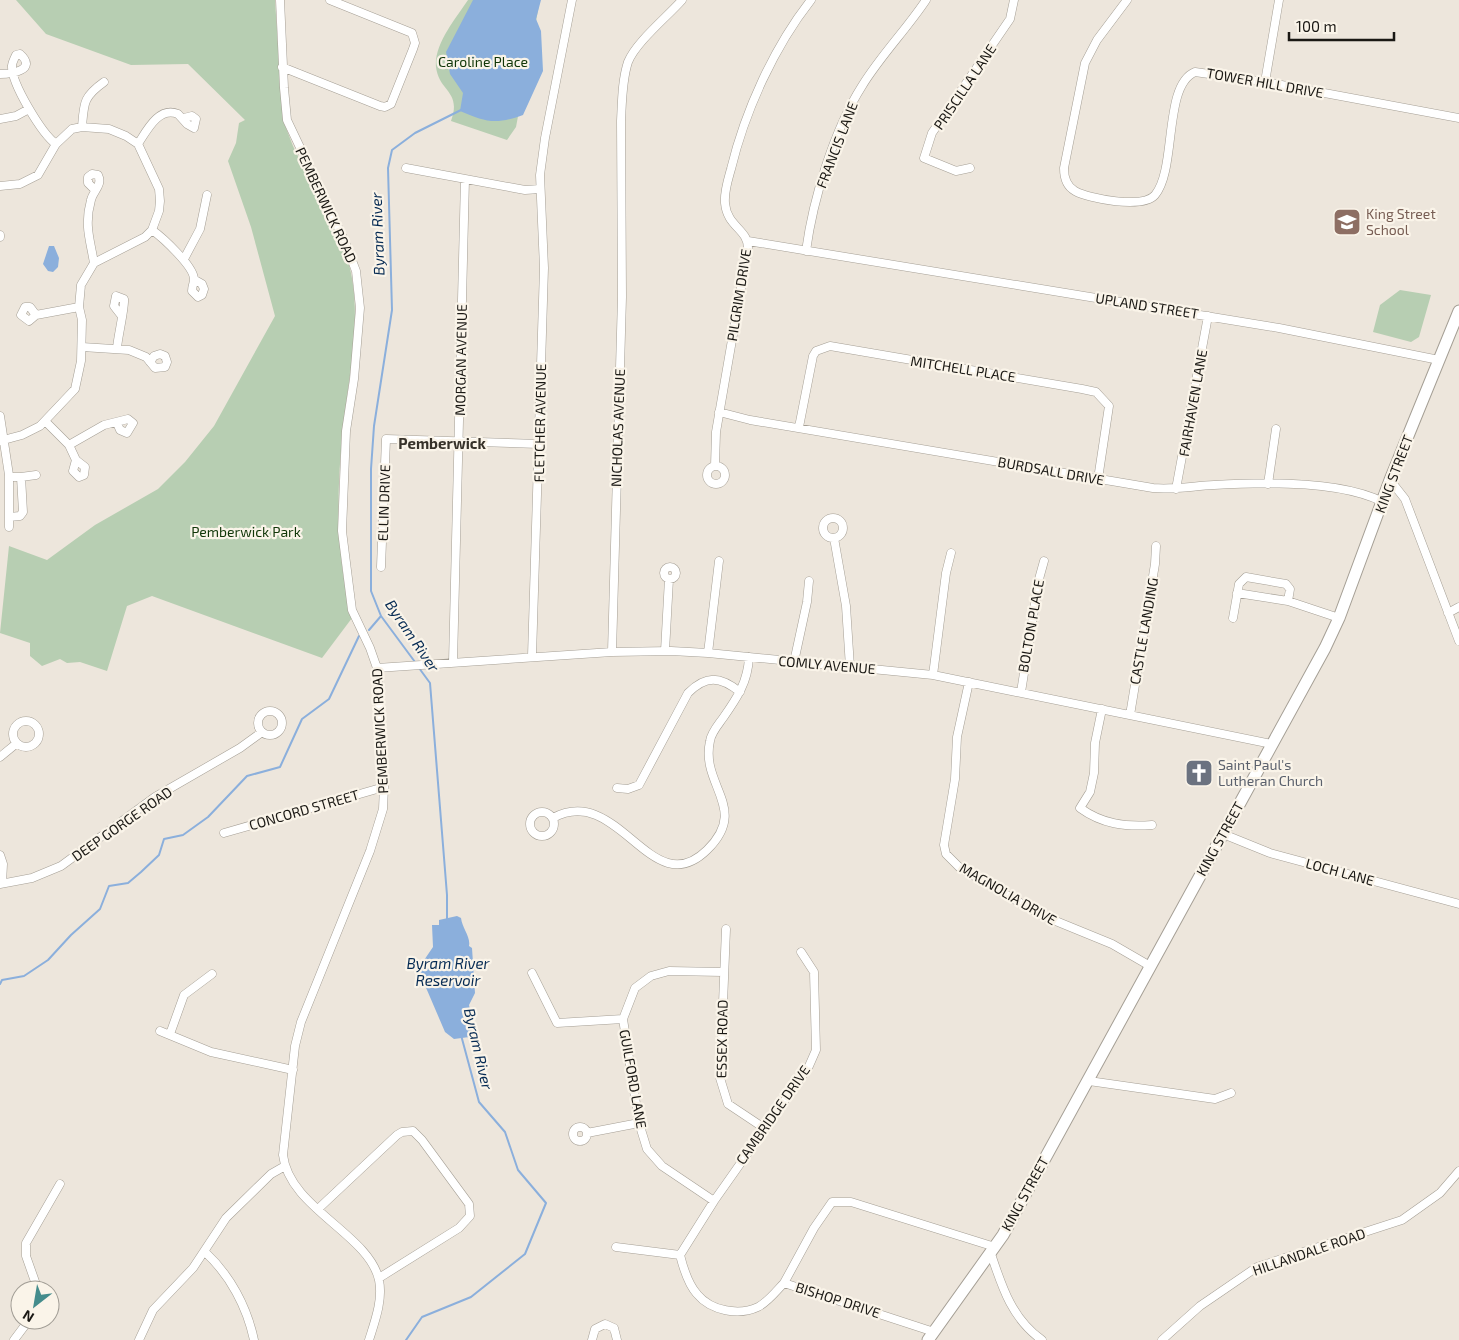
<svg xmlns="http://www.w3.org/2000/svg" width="1459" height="1340" font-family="'Exo 2',sans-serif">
<rect width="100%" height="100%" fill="#ede6dc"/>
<path fill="#b7ceb2" d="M16,0H275L283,120L293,146L346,254C366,315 347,378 342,440C336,499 337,560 352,618L322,658L152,596L127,606L107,671L80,662L67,663L60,659L42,666L30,656V643L0,633L9,546L47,560L95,525L158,489L185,462L214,426L275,316L251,227L228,161L236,143L239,123L245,120L188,64L131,65L46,34Z
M468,0H540L516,127L507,140L451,121C462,91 439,92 436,67C434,44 456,18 468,0Z
M1400,290L1431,295L1419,337L1411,342L1373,332L1380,305Z"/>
<path fill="#8bafdc" d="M473,0H541L536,19L541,31L543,71L523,115C495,125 486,122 460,111L463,93L450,74L446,52Z
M49,246H54L59,258L58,267L53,272L48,271L43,264Z
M457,916L461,918C462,928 471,937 469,946L472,948L475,993L469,1005L474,1028L477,1036L454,1039L445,1032L418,969L433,947L432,925H439V920Z"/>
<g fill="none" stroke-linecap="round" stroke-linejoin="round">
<path stroke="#8bafdc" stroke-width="2" d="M369,630L381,616
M415,662L381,616L371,591V469L374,426L392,310L388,168L392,150L415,133L461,110
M419,668L430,683L447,895V922
M0,984L2,980L24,976L48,960L71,935L100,909L109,886L128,883L141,872L159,855L164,839L183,835L208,817L247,776L280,767L302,719L329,699L359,636
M406,1340L422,1317L471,1297L525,1254L546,1203L518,1170L505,1132L479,1102L461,1035"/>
<defs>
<path id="street" d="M280,0L284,88L287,120L345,242L356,271L360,308L354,379L346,431L342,531L352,610L370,648L377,668L384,787L383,809L370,851L301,1022L295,1046L283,1155C289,1208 369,1234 379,1280C383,1300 375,1321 369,1340
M1127,0L1097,40L1085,63L1064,168C1064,177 1066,186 1075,191C1089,199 1143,209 1155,195C1177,169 1163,85 1195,72L1265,82L1459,118
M282,67L380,106L385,107L391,104L413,49L415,43L412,33L330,0
M0,74C11,74 38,70 20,54L16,55C14,59 12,63 12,66C11,83 42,134 56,144
M1265,82L1279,0
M0,119L16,116L29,109
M82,127C84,103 83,97 104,82
M138,144C147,130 159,106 178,114L187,124L194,128L196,119L192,116L184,118
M406,168L525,190L540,189
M970,168L956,171L924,158L932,133L1010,19L1014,0
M0,186L20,184L38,175L56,144L72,129L82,127L109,129L126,136L138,144L159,189L160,201L159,211L152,230L145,237L94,263L81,285L79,307L82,320L81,361L75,389L40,426L22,435L0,441
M152,230C162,237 195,267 194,280C194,283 192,286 192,291L198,297L202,295L204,289L202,284L195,280
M0,235V237
M748,241L1279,328L1439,360
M806,251C813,199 834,130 862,86C881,55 906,30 926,0
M184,259L200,229L207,195
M94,263C90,239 84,225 91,200C93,191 103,185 98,175L92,174L88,177V183L95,190
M36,315L29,321L21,315L25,307H30L36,315L79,307
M82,347L129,350L146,357L155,368L165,367L167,362L165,356L160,354L154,356L150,362
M117,348C118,336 125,307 124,299L116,296L114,306L121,315
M719,412L750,420L1153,488C1174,490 1193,486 1214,485C1263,482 1339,480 1383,502
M0,416L9,475V527
M45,421L69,445
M799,427L813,356L816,351L830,346L1082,389L1096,392L1109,406L1098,479
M76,460L85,467L84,475L79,477L73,471L76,460L69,445L104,425L128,419L133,423L127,433L120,430L117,423
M707 475a9 9 0 1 1 18 0a9 9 0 1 1-18 0Z
M715,466L716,432L748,248C748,229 727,227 725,203C724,191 728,180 731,169C745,111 774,47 811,0
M9,477H21L23,512L20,516L9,517
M21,477L36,475
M1390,480L1405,499L1459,641
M1268,484L1276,429
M1176,489L1208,316
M823 528a10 10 0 1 1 20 0a10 10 0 1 1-20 0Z
M834,538L846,606L850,667
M664 573a6 6 0 1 1 12 0a6 6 0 1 1-12 0Z
M381,567L386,439L539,444
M1237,593L1288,601L1339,618
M1448,613L1459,607
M1233,618L1239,584L1246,577L1286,584L1290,589L1288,601
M665,651L669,579
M612,652L622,297L621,121C622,102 622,80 628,62C636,42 667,17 682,0
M708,653L719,561
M532,656L544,268L540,175L545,138L572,0
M453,662L465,179
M794,662L807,602L809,581
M377,668L612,652L671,651L708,653L933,675L1272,744
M933,675L946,573L951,553
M969,682L957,737L955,779L944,845L946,854L959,867L1041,915L1112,944L1150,966
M1021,692L1039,579L1044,561
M1102,709L1095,743L1094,773L1090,792L1080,808C1102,824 1125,827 1152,825
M258 723a12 12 0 1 1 24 0a12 12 0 1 1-24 0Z
M1130,715L1155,564L1156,546
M13 734a13 13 0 1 1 26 0a13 13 0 1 1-26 0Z
M0,757L17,743
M617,788L628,789L639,785L688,693C706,675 720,676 740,692
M530 824a12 12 0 1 1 24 0a12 12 0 1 1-24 0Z
M553,818C619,782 651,905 707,850C750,808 700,786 710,741C711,733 718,725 723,718C737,698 748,682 749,657
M224,833L384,787
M1223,834L1270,853L1459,904
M0,855L3,864L2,883
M0,884L32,878L61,866L155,797L240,748L262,732
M726,929L720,1078L728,1104L764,1128
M801,952L814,972L816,1050L809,1066L714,1201L680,1255C683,1267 689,1285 697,1294C711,1311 739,1316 758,1307C768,1302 777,1290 784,1283L934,1332
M532,973L557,1023L623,1019
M160,1031L211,1052L293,1070
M170,1034L184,995L212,974
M1089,1081L1215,1099L1231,1093
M573 1134a7 7 0 1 1 14 0a7 7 0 1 1-14 0Z
M587,1133L639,1123
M714,1201L662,1166L647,1149L639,1123L623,1019L635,988L651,976L669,971L723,972
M318,1209L397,1135L402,1132L413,1131L422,1140L469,1204L470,1216L459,1228L379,1278
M616,1247L680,1255
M205,1252C230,1275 247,1307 254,1340
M991,1254C1002,1287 1012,1319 1042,1340
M784,1283L814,1228L832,1202H851L995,1247
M38,1290L26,1256V1243L60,1184
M14,1340L29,1320
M139,1340L153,1310L193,1268L226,1218L271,1174L285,1166
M592,1340L595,1329L605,1324L614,1328L617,1340
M1162,1340L1200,1306L1257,1267L1402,1220L1440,1193L1459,1171"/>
<path id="secondary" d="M928,1340L1003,1235L1325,648L1339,618L1390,480L1459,311"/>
</defs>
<use href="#street" stroke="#a59f95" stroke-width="9"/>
<use href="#secondary" stroke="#a59f95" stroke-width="13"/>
<use href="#street" stroke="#fff" stroke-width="8"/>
<use href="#secondary" stroke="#fff" stroke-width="11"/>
</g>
<defs>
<symbol id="school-square" viewBox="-11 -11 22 22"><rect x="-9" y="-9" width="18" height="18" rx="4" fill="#8d6e63" stroke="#faf4e9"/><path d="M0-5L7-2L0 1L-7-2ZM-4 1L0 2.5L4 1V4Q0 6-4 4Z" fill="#fff"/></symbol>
<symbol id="church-square" viewBox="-11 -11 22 22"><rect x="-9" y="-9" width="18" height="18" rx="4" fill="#6b7280" stroke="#faf4e9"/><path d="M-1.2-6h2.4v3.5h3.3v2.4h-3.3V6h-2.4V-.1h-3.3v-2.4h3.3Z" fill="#fff"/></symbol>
</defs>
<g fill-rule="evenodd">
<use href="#school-square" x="1331" y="206" width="32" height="32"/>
<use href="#church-square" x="1183" y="757" width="32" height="32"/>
</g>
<g text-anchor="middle" stroke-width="4.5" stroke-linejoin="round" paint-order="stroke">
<g font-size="14" fill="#103608" stroke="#faf4e9">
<text x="483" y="67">Caroline Place</text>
<text x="246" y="537">Pemberwick Park</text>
</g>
<g font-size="14" fill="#1a1814" stroke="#faf4e9">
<text transform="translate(1265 83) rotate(10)" y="5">TOWER HILL DRIVE</text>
<text transform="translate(965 87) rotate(-56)" y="5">PRISCILLA LANE</text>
<text transform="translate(837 145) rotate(-69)" y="5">FRANCIS LANE</text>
<text transform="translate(326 205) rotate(65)" y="5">PEMBERWICK ROAD</text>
<text transform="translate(739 295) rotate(-81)" y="5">PILGRIM DRIVE</text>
<text transform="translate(1147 306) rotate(9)" y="5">UPLAND STREET</text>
<text transform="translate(461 360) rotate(-89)" y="5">MORGAN AVENUE</text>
<text transform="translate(963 369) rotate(9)" y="5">MITCHELL PLACE</text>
<text transform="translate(1193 403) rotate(-80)" y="5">FAIRHAVEN LANE</text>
<text transform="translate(540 423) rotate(-89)" y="5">FLETCHER AVENUE</text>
<text transform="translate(618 428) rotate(-88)" y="5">NICHOLAS AVENUE</text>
<text transform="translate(1051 471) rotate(10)" y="5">BURDSALL DRIVE</text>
<text transform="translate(1394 474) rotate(-69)" y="5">KING STREET</text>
<text transform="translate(384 503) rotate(-88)" y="5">ELLIN DRIVE</text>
<text transform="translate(1031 626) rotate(-80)" y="5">BOLTON PLACE</text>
<text transform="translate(1144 631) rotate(-80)" y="5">CASTLE LANDING</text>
<text transform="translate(827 665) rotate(5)" y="5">COMLY AVENUE</text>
<text transform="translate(380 731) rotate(-93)" y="5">PEMBERWICK ROAD</text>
<text transform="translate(304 810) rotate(-16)" y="5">CONCORD STREET</text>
<text transform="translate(122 824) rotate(-35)" y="5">DEEP GORGE ROAD</text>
<text transform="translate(1220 839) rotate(-61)" y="5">KING STREET</text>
<text transform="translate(1340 872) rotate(15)" y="5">LOCH LANE</text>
<text transform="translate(1008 894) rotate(30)" y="5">MAGNOLIA DRIVE</text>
<text transform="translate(722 1039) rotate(-89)" y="5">ESSEX ROAD</text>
<text transform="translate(633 1079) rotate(80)" y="5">GUILFORD LANE</text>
<text transform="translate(773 1115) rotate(-55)" y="5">CAMBRIDGE DRIVE</text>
<text transform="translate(1025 1194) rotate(-61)" y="5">KING STREET</text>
<text transform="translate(1309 1252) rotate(-19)" y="5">HILLANDALE ROAD</text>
<text transform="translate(838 1300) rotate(18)" y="5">BISHOP DRIVE</text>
</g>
<g font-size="14" fill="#785e54" stroke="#faf4e9" text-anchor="start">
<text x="1366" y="219">King Street<tspan x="1366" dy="16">School</tspan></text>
</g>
<g font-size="14" fill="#5b616d" stroke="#faf4e9" text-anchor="start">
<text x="1218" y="770">Saint Paul's<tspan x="1218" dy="16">Lutheran Church</tspan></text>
</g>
<g font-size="15" font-style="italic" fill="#052a53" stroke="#faf4e9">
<text transform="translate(378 234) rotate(-92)" y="5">Byram River</text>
<text transform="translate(412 636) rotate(56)" y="5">Byram River</text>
<text x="448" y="969">Byram River<tspan x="448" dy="17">Reservoir</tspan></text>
<text transform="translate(478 1049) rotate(77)" y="5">Byram River</text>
</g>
<g font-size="15" font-weight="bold" fill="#37322a" stroke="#faf4e9">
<text x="442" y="449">Pemberwick</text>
</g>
</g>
<g transform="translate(35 1305) rotate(211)"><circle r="24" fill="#faf4e9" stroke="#a09c94"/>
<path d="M0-4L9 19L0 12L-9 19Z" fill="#448c8c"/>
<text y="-8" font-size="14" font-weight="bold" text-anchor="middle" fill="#1a1814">N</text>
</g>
<path d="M1289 32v8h105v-8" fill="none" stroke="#1a1814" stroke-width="2.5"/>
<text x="1296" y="32" font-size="15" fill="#1a1814" stroke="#faf4e9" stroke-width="4" paint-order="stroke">100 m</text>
</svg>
